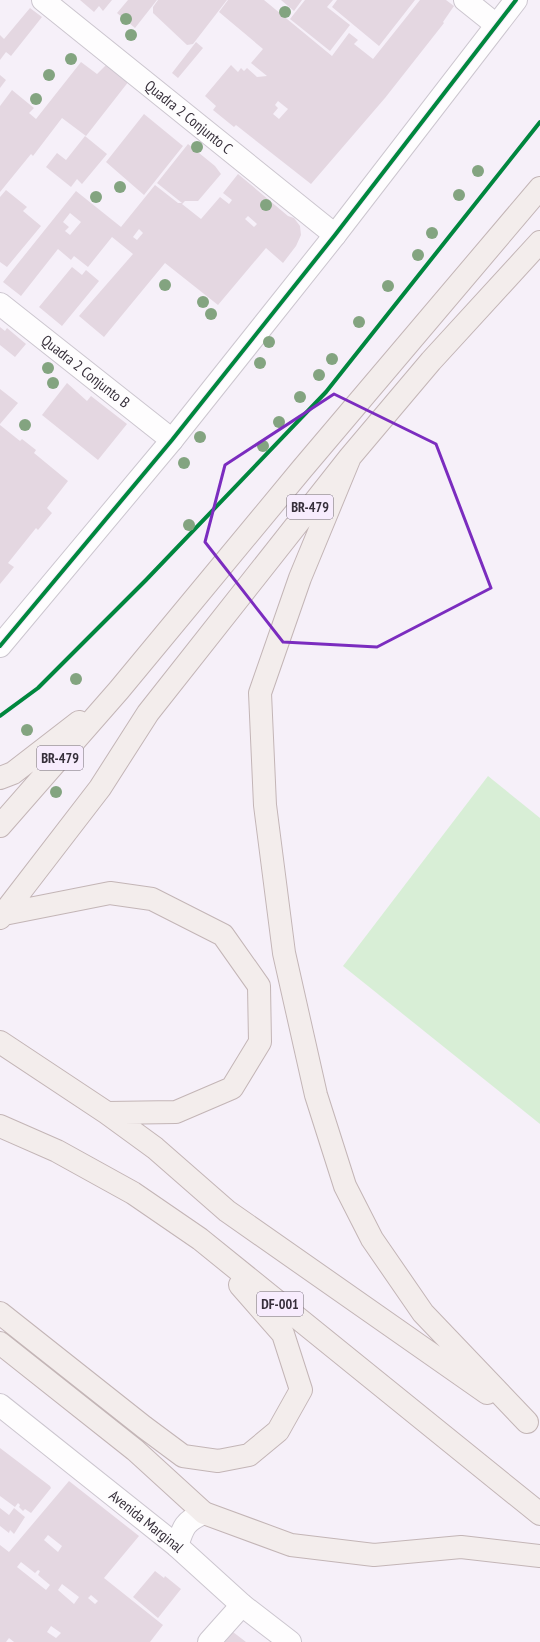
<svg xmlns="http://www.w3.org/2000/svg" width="540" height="1642" font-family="'PT Sans Narrow',sans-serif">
<rect width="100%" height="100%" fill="#f6f0f9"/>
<path fill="#d8eed6" d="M488,776L540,818V1124L343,966Z"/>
<path fill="#e4d7e1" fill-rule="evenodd" d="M80,0H112L103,11L99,6L94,12Z
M128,0H157L135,28L117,13Z
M158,0H227L193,44L187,45L153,13V7Z
M228,0H264L332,56L349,33L358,40L354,44L373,59L420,0H446L454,6L443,22L444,23L385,98L311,184L236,125L234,127L213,110L216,106L205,96L231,65L238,72L241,68L244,71L247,68L257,77L267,76L251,63L263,49L219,12ZM278,101L288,109L279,119L273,114L278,108L275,105Z
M281,0H302L294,11Z
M305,0H333L327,7L350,25L330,51L290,19Z
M337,0H415L379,46L332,7Z
M30,8L42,17L11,56L6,52L0,60V35L4,39Z
M196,42L203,48L178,78L172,73Z
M81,62L97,74L107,64L129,81L86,136L62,118L33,156L31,154L0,192V106L12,90L34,108L29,113L36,119Z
M0,75L6,80L0,88Z
M144,114L183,146L144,195L106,162Z
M85,136L107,154L82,184L77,179L71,187L46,167L57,153L66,160Z
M188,144L215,166L221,174L198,201H185L182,204L201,219L220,197L229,204L232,200L223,193L238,174L288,216L294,218L300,226L301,235L296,246L283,263L266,248L218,305L165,263L104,337L79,316L133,254L112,237L88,267L74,256L71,260L58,249L21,296L3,282L76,191L121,227L155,185L178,203H182L157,183ZM70,213L81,222L70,235L65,231L69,227L63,222ZM248,216L257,224L254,227L245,219ZM139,229L143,233L137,240L133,237Z
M6,190L27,207L23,211L41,226L7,267L0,262V197Z
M72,267L82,275L86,270L99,281L62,326L39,307Z
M0,327L5,331L7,328L26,344L15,357L0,345Z
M67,383L87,401L91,396L127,424L98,460L42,415Z
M0,389L18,403L0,424Z
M0,425L20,441L22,439L36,450L34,453L68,481L47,508L52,513L38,530L36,528L8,563L14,567L0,584Z
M0,1448L50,1486L51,1488L31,1513L25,1509L23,1511L19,1507L20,1505L18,1503L15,1507L0,1496Z
M69,1481L139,1536L104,1578L163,1625L150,1642H14L9,1638L6,1642H0V1545L9,1552ZM48,1535L62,1546L58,1552L44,1540ZM21,1562L35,1573L38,1570L40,1571L38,1575L50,1585L46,1590L17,1567ZM62,1584L79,1597L74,1604L58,1590ZM91,1595L98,1601L95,1604L88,1598ZM51,1626L61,1633L56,1638L47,1632Z
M0,1508L9,1515L14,1508L25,1517L14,1534L10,1530L9,1533L0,1526Z
M155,1571L164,1578L165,1576L181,1589L158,1618L133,1597Z
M233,1632L246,1642H225Z"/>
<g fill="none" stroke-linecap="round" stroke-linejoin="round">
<defs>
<g id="minor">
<path id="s1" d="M43,0L335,235"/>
<path d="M465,0L495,24"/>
<path id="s2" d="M0,304L172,440"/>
<path d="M0,646L172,440L335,235L516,0"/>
<path id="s3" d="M0,1405L177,1546L242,1605L290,1642"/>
<path d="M177,1546C183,1527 185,1521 204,1513"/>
<path d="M209,1642L242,1605"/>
</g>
<path id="major" d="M350,457L300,578L260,693L265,805L284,953L316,1095L345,1186L372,1239L423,1313L527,1422
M0,778L13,773L79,722
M0,826L119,690L302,469L540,188
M4,914L110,893L152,899L223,935L259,986L260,1042L232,1088L176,1112L107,1113
M0,918L100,788L148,713L350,457L431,361L540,242
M0,1042L107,1113L155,1148L227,1211L487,1393
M0,1126L57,1151L133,1193L200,1239L540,1514
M0,1313L144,1427L183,1456L218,1461L249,1455L278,1431L301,1390L283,1334L240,1285
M0,1343L135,1450L204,1513L291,1545L374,1555L461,1547L540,1556"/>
</defs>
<use href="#minor" stroke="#ccc6cf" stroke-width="24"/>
<use href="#major" stroke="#c3b5b6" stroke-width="24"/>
<use href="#minor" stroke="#fefdfe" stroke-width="22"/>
<use href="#major" stroke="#f3edec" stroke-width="22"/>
<defs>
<path id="cycleway" d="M0,646L172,440L335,235L516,0
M0,716L38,688L146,580L326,392L540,122"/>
</defs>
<use href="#cycleway" stroke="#f7ecfd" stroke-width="6"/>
<use href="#cycleway" stroke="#00873e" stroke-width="4"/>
</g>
<g fill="#83a480">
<circle cx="285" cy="12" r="6"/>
<circle cx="126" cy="19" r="6"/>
<circle cx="131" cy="35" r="6"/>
<circle cx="71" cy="59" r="6"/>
<circle cx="49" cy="75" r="6"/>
<circle cx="36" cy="99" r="6"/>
<circle cx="197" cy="147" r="6"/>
<circle cx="478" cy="171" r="6"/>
<circle cx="120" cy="187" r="6"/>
<circle cx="459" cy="195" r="6"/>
<circle cx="96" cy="197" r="6"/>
<circle cx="266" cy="205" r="6"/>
<circle cx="432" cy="233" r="6"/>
<circle cx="418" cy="255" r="6"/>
<circle cx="165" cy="285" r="6"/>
<circle cx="388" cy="286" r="6"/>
<circle cx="203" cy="302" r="6"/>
<circle cx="211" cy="314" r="6"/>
<circle cx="359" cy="322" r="6"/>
<circle cx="269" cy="342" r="6"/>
<circle cx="332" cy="359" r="6"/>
<circle cx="260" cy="363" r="6"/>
<circle cx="48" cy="368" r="6"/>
<circle cx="319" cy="375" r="6"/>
<circle cx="53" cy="383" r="6"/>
<circle cx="300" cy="397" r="6"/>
<circle cx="279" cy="422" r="6"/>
<circle cx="25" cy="425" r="6"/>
<circle cx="200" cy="437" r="6"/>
<circle cx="263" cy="446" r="6"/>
<circle cx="184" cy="463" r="6"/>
<circle cx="189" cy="525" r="6"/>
<circle cx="76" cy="679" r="6"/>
<circle cx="27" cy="730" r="6"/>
<circle cx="56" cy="792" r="6"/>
</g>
<path fill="none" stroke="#7b2cbf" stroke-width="3" stroke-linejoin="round" d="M334,394L436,444L491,588L377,647L283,642L205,542L225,465Z"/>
<g text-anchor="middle" stroke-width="3.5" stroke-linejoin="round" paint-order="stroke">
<g fill="#f7ecfd" stroke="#706874" stroke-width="1">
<rect x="287" y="495" width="46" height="24" rx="3"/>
<rect x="37" y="746" width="46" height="24" rx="3"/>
<rect x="257" y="1292" width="46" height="24" rx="3"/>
</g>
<g font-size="14" font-weight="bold" fill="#362f3a">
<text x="310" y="512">BR-479</text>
<text x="60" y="763">BR-479</text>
<text x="280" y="1309">DF-001</text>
</g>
<g font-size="15" fill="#362f3a" stroke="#f7ecfd">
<text dy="5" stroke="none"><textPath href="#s1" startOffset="187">Quadra 2 Conjunto C</textPath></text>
<text dy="5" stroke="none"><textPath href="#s2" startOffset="109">Quadra 2 Conjunto B</textPath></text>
<text dy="5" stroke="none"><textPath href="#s3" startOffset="187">Avenida Marginal</textPath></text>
</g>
</g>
</svg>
